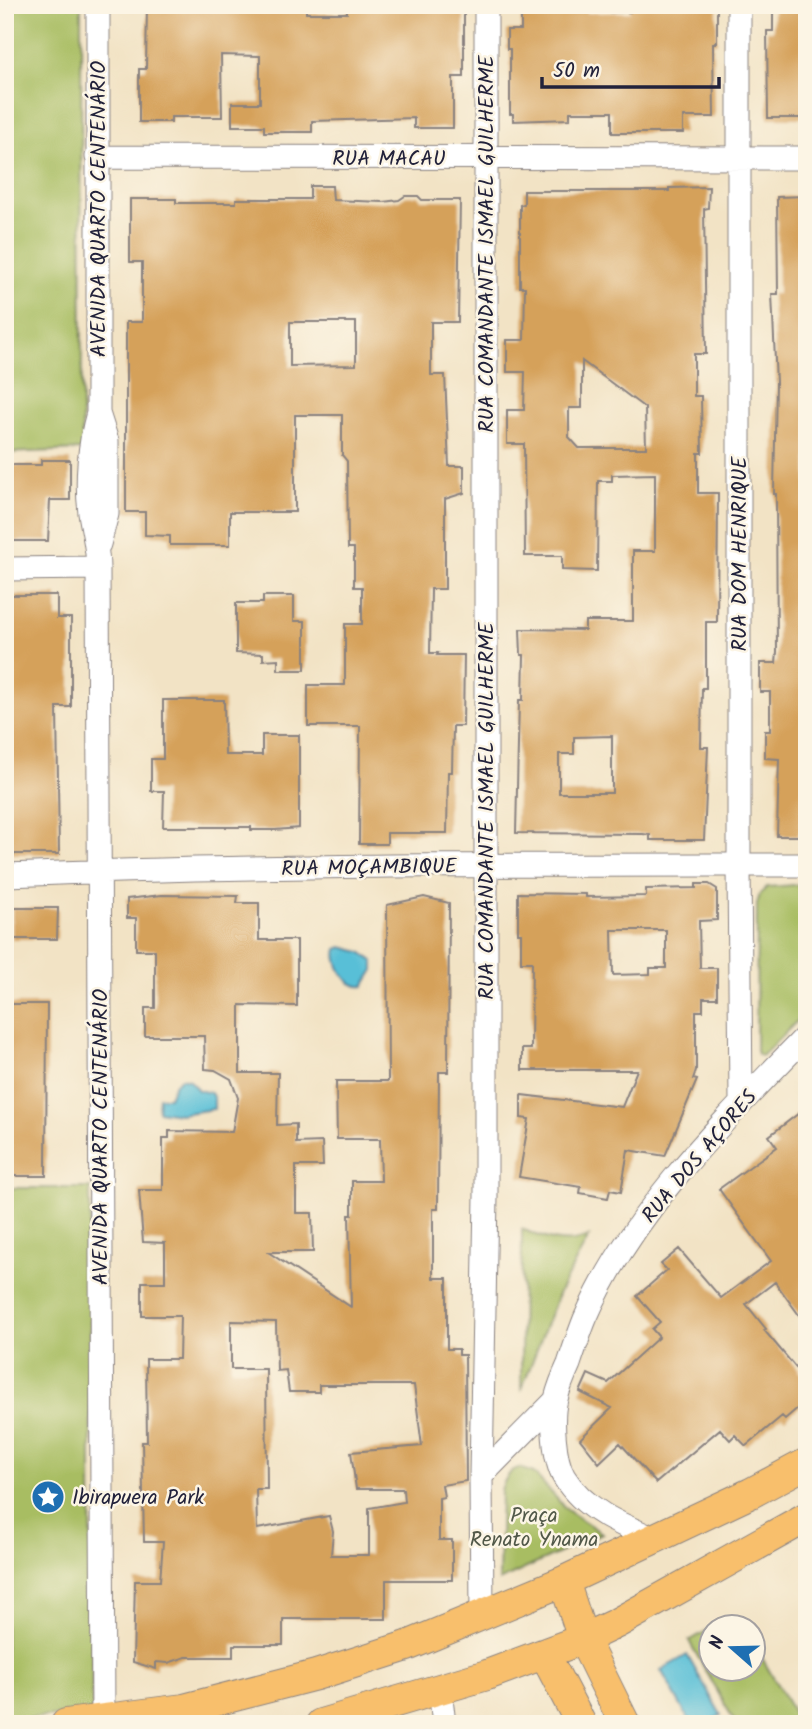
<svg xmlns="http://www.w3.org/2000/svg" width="812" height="1729" font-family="Kalam,sans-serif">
<rect width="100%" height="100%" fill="#fcf5e5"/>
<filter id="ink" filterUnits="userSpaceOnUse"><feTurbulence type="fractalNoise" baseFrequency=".0143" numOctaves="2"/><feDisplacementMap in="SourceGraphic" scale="14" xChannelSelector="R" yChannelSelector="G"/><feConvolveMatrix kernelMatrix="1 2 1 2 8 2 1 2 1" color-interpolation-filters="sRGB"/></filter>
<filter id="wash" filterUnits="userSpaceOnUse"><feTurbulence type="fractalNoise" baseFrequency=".00686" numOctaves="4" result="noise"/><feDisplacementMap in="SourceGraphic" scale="28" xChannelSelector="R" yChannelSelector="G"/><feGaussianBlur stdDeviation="1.57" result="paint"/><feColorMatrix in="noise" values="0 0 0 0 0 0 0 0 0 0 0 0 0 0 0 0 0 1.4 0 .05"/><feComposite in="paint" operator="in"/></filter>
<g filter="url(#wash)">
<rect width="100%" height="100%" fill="#f2e3c5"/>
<path fill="#a8bd62" stroke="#65704e" stroke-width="2" d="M5,5H81L82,450L5,453Z
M807,884V1011L762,1056L758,1055L756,1051L757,904L760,894L767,887Z
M5,1188H90L92,1713L5,1720Z
M522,1229C544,1239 566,1247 589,1237L559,1292L521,1391Z
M519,1468L534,1473L567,1510L602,1533L499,1581L501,1490C504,1481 509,1470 519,1468Z
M710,1629V1670H752L753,1642L799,1723L736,1724L689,1641Z"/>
<path fill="#59bfd7" stroke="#3e7089" stroke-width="2" d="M342,947L361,952L374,962V970L364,986C347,989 333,963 337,949Z
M181,1078L189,1080L198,1090L211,1093L214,1099V1109L180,1114L158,1111L159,1097H169L175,1083Z
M687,1655L721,1715L706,1724H691L661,1670Z"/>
<g id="blocks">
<path fill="#d5a15a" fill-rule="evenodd" d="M147,5H306V13H347V5H381V7L464,5V77H453V128H414V118L312,121V132H264V126H232V103H260V56L221,55L222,117H171V122H139V69H146Z
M521,5H587V13L630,12V5H717V43H713L714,117H683V133H612V112H570V119L513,121V114H510V49H507V30H521Z
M773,5H807V118H768L767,31H773Z
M310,186H332L333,200L383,202L399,200L405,196H418L422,200H460L458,322H431V375H445L449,466H464V493L445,499V589H431L430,653H438L437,655H464L463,726H453L452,772H448L447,833H387V844H359L360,726H308V685H345V624H362V587H354V548H348L347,461L342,455V415H295V512H230V545H170V536L145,535V512H126V322H142V262H130V199H176V203H236V199H310ZM290,322H356V365L290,366Z
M709,187L708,208L704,209L706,354H694V396H701L702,453H698V493H718L717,622H706V688H702L701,747H708L704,840H650V835L643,834L516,833L519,700H523L524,655H521L520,629L585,630V621H633V551H655V474L612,475V481H598L597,571L562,570V556H525L524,444H507V410H524L525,372H507V340H524L525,287H520V205L524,204V191H669V188ZM582,361L645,408L646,448H579L569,437V408H582ZM612,736V793H559V754H574V737Z
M807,196V832H799V836H777L779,759L765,758V731H770V692H760V663H776L777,652L776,494H774L776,383L772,294H778L777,197Z
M41,460H70V500H50L48,541H5V465H41Z
M5,595H57V618H71V707H57L59,854H5Z
M263,596H294V621H305V670H278V659L263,660V654L236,653V603H263Z
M163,700H224L225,755H262V735H299V828L275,830H251V827H163L164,791H151V759H163Z
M696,884H709L717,889V920L699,921L700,968H717V998H703V1011H696V1070L693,1079L697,1080L665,1156L628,1150L621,1192L610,1190L608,1198L580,1193L581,1187L519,1177L529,1119L521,1118V1095L622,1107L637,1070H522V1049H531L532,962H521V933H518V893L586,894V897L646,896V889L696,888ZM612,930H666V968H650V974L613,975Z
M162,895L238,896L237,903H259V940H297V1006L240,1005V1073H278L277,1125L296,1124V1143L322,1142L323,1166H296V1213H312L313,1252H268L351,1307L349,1215H352V1181H381L380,1139H337L336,1081H388L387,905L424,897L449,903L448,1072H439L438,1209H433V1278H447V1349H459V1355H465L466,1481L442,1485L444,1497L439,1498V1540H452V1580H386V1619H283V1645H233V1657H186L168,1663L156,1662V1669L133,1662L135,1581H160L163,1542H144L142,1442H147L146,1359H179L180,1316H142V1282H165V1243L143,1242L139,1190H163V1138H169V1131L232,1132L238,1098L231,1079L215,1070L205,1069L204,1036H145V1008H155V950H136V918H127V899ZM231,1321L276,1322L277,1371L286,1370L289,1392H319V1385H414L422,1446L351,1452L356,1489H403L404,1502L369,1508V1555H331L333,1531L329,1516L257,1529L256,1489H267L266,1369H231Z
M12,908H58L57,939H12Z
M5,1004H47L46,1176H5Z
M807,1107V1326L775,1282L746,1304L766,1329L764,1330L807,1381V1400L785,1419L782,1416L746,1446L735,1435L730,1440L720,1429L656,1483L620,1443L599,1463L580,1439L612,1408L580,1392L588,1374L608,1383L659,1337L652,1329L660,1322L637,1296L667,1270L661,1264L679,1249L721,1298L771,1261L719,1189L777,1147L769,1136Z"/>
</g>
</g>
<g filter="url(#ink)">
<use href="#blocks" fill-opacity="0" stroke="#8a8280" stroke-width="2"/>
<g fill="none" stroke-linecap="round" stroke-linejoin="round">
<defs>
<path id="minor" d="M98,5V413C89,444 86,481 90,513C93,532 98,549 98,568L103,1724
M739,5V865L741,1103
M97,157L807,158
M98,413L107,441V514L99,544
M5,569L98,568
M5,875C272,864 540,865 807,865
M481,1476L555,1401
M655,1539C621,1525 584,1510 564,1477C554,1460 551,1418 556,1399C559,1387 564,1375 569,1364C574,1349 579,1334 585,1319C632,1210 725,1120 807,1035
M482,1616L481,1476L486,1196V5
M440,1689L444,1724"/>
<path id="major" d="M564,1581L583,1639L625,1724
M545,1655L581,1724
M66,1724L184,1709L316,1675L407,1646L564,1581L751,1493L807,1463
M321,1724L487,1675L583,1639L617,1623L807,1517"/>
</defs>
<use href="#minor" stroke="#8a8280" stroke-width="25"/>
<use href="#major" stroke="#8a8280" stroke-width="32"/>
<use href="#minor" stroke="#fff" stroke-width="23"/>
<use href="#major" stroke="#f8bf6c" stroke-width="30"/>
</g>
</g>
<defs>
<symbol id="sight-disc" viewBox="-11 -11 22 22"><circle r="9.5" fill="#1f6fb2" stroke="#fcf5e5"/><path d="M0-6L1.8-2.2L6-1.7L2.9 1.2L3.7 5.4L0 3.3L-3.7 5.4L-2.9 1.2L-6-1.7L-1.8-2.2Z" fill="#fff"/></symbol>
</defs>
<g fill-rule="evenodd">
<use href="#sight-disc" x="29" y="1478" width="38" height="38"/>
</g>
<g text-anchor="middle" stroke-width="5" stroke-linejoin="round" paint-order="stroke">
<g font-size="21" fill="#22223b" stroke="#fcf5e5">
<text x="389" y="165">RUA MACAU</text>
<text transform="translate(98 209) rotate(-90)" y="7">AVENIDA QUARTO CENTENÁRIO</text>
<text transform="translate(486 244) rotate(-90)" y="7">RUA COMANDANTE ISMAEL GUILHERME</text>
<text transform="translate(739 554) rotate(-90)" y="7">RUA DOM HENRIQUE</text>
<text transform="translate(486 811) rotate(-90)" y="7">RUA COMANDANTE ISMAEL GUILHERME</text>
<text transform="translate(369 867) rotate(-1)" y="7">RUA MOÇAMBIQUE</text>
<text transform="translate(100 1137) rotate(-90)" y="7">AVENIDA QUARTO CENTENÁRIO</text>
<text transform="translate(699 1156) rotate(-50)" y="7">RUA DOS AÇORES</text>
</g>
<g font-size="21" fill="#22223b" stroke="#fcf5e5" text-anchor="start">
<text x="72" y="1504">Ibirapuera Park</text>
</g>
<g font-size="21" fill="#515849" stroke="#fcf5e5">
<text x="534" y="1522">Praça<tspan x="534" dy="24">Renato Ynama</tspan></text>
</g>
</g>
<rect width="812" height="1729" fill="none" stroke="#fcf5e5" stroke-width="28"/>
<g transform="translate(732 1648) rotate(290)"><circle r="33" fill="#fcf5e5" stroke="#a5a1a1" stroke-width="2"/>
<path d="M0-5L12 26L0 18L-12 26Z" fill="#1f6fb2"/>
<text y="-10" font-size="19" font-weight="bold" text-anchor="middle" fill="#22223b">N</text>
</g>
<path d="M542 77v10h177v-10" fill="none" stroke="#22223b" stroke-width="3.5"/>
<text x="553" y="77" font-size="21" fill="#22223b" stroke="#fcf5e5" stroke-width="5" paint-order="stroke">50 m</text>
</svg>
